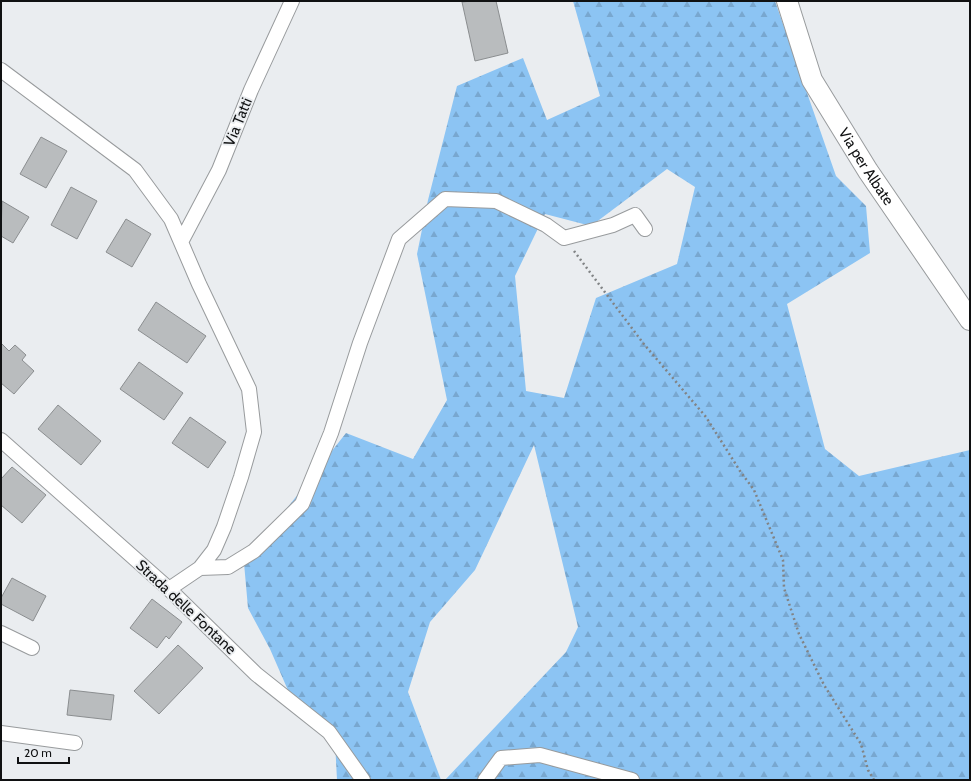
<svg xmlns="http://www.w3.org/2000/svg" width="971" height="781" font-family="Cabin,sans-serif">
<defs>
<pattern id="forest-firs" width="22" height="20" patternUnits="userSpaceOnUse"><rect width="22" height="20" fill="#8cc4f3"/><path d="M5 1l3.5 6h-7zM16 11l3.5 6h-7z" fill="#78a7cf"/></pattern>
</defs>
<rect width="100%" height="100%" fill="#eaedf0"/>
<path fill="url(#forest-firs)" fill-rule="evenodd" d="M573,1H775L836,176L866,206L870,253L787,304L825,449L859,476L970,450V780H445L566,652L578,627L534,445L475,570L430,622L408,692L441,780H337L335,741L294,704L270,649L248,608L244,563L346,433L413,459L447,400L417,254L428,200L457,86L523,58L547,120L600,96ZM667,169L695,187L677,264L596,298L564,398L526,391L515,276L545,214L591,226Z"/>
<path fill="#b9bcbe" stroke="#8b8e90" d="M472,1H496L508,53L475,61L462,2Z
M41,137L67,151L46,188L20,174Z
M71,187L97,201L77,239L51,225Z
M2,201L29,217L13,243L1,236Z
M126,219L151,234L132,267L106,252Z
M156,302L206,336L187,363L138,330Z
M1,343L9,351L15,345L26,355L22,360L34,371L14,394L1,383Z
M139,362L183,393L164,420L120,389Z
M58,405L101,441L81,465L38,429Z
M190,417L226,442L208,468L172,443Z
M12,467L46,495L22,523L1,505V479Z
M12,578L46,596L33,621L1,604V598Z
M152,599L182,622L169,639L166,636L157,648L130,628Z
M178,645L203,668L159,714L134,691Z
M70,690L114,695L111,720L67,715Z"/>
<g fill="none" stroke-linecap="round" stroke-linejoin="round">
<defs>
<path id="street" d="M1,70L135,170L171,219L199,284L249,389L254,432L241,477L224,527L214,550L200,568L169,589
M181,242L219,170L251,90L292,1
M1,440L169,589L256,674L329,732L363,780
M200,568L228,567L254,551L302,504L331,433L360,343L399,239L445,199L496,201L546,225L564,238L613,225L635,215L645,229
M1,633L32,648
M1,733L75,743
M485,780L501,758L540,755L632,780"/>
<g id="secondary">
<path id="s1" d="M787,1L812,80L868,171L970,320"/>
</g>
</defs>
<use href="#street" stroke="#989b9d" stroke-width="16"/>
<use href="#secondary" stroke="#989b9d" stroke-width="22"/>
<path stroke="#818385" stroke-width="2.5" stroke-dasharray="2 3" stroke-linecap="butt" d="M574,251L643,343L706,417L740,471L754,490L783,560L784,588L799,634L824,685L861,744L868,770L874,780"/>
<use href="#street" stroke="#fff" stroke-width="14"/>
<use href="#secondary" stroke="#fff" stroke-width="20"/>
</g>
<g text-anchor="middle" stroke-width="3.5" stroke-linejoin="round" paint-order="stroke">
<g font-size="15" fill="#101112" stroke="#eaedf0">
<text transform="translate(238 122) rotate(-68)" y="5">Via Tatti</text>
<text dy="5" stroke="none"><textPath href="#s1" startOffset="185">Via per Albate</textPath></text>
<text transform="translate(186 607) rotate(43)" y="5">Strada delle Fontane</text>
</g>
</g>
<rect width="971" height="781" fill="none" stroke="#101112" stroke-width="4"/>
<path d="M18 757v6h51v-6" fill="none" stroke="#101112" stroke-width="2"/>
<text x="24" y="757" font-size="12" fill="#101112" stroke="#eaedf0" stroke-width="3" paint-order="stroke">20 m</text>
</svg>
